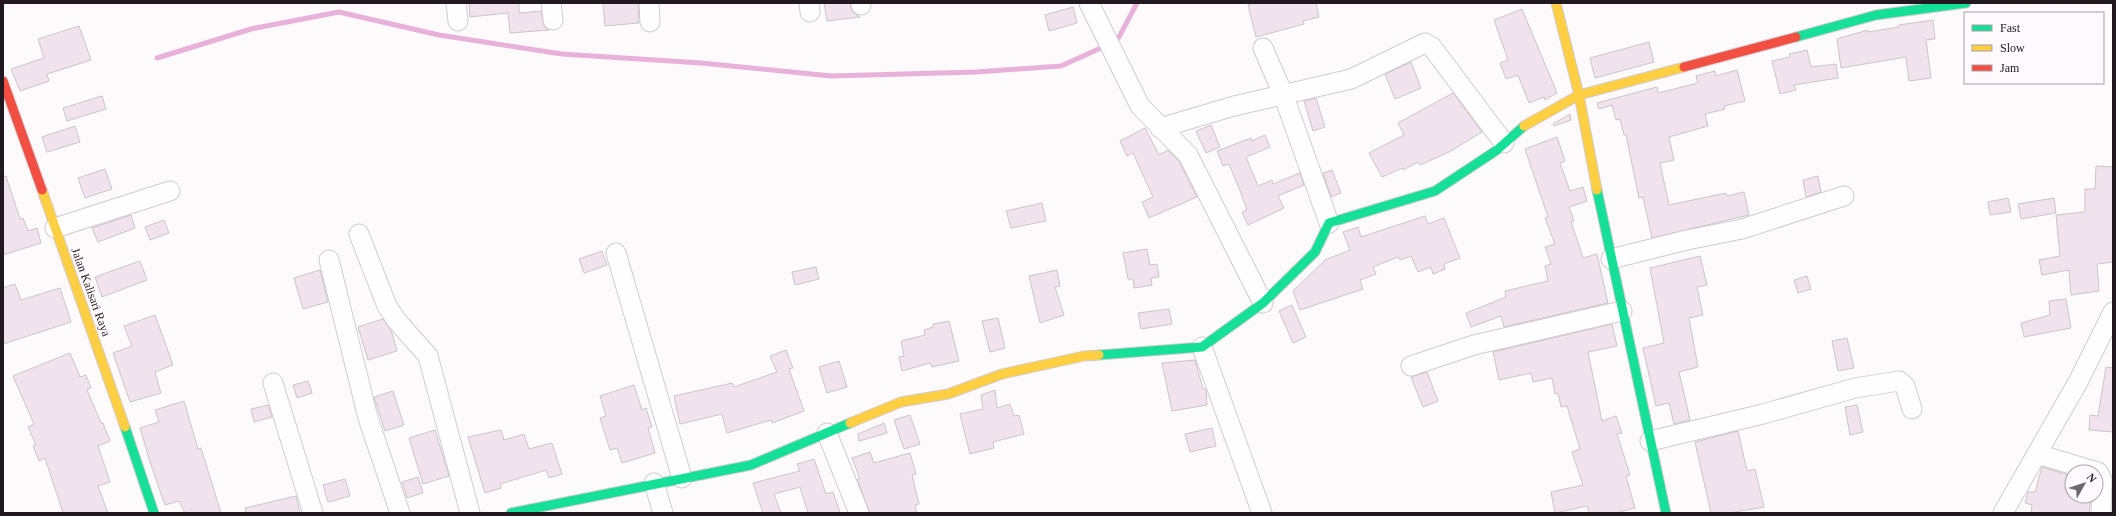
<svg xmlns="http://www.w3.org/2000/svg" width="2116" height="516" font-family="Georgia,serif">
<rect width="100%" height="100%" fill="#fdfafc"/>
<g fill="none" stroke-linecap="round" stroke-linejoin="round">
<path stroke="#e8b1d9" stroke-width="5" d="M157,58L251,29L339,12L439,35L562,54L701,63L831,76L976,72L1061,66L1101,48L1119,37L1137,3"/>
</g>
<path fill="#f1e3ed" stroke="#cac5c9" d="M469,3H519V13L541,11L544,26L549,30L510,33L508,13L470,17Z
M603,3H638L639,23L605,26Z
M824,3H850L852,11L860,17L827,21Z
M1255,3H1316L1319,17L1303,21L1304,24L1256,37L1248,5Z
M1073,7L1077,23L1049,31L1045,15Z
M1522,9L1557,93L1545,100L1544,97L1529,103L1518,75L1506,79L1500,63L1508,60L1494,20Z
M1933,20L1935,39L1926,40L1931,78L1909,81L1906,57L1841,68L1837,39L1868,30V32L1899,27V25Z
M79,26L91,60L47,74L49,81L20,91L11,69L44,58L38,39Z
M1649,42L1654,62L1595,78L1590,58Z
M1807,50L1811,67L1836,64L1838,78L1794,85L1796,90L1780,94L1772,61L1790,57L1789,54Z
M1411,62L1421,88L1395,99L1385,74Z
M1737,70L1745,101L1724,106L1725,109L1705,114L1708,126L1669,137L1674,160L1660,163L1669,205L1726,193L1727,196L1744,192L1749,215L1652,238L1643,197L1639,198L1626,135H1624L1620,119L1616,120L1612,105L1599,109L1597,103L1657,87L1658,93L1698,83L1696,76L1715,71L1716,76Z
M1453,93L1482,132L1449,152L1420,165L1418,162L1403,170L1402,168L1382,177L1369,153L1404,135L1398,123Z
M102,96L106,109L67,121L63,108Z
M1316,98L1325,127L1313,131L1304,101Z
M1570,114L1571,120L1554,126L1553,124Z
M1211,125L1220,147L1206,153L1196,131Z
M75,126L80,142L47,152L42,137Z
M1145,128L1159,155L1168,150L1179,161L1197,197L1149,218L1142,202L1153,197L1133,153L1127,156L1120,141Z
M1265,135L1270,147L1246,157L1258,186L1272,180L1273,184L1300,173L1304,185L1278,196L1284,208L1248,225L1242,212L1247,210L1241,193L1229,164L1223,166L1217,151L1251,138L1252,141Z
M1557,137L1565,161L1560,163L1570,191L1583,187L1587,201L1569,207L1574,221H1571L1583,258L1597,254L1608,303L1504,327L1501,316L1471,327L1466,313L1506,297L1505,291L1548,281L1545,266L1551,264L1545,247L1555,244L1545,218L1548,217L1525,149Z
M2096,166L2113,167V262L2097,264L2099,291L2071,295L2069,270L2042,275L2039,260L2060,256L2056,215L2085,212V189H2095Z
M105,169L112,189L85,198L78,178Z
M1332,170L1341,193L1331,197L1323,173Z
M3,176H6L20,219L23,218L28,231L37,228L41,243L3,255Z
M1818,176L1821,192L1806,197L1803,180Z
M2008,198L2011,212L1990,215L1988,202Z
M2054,198L2056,213L2021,219L2018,204Z
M1042,203L1046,221L1011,228L1006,211Z
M131,215L135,228L98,242L92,228Z
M1425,216L1428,224L1444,218L1460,258L1444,264L1445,269L1433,274L1431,267L1418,272L1411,256L1400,260L1398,257L1373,267L1376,274L1360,280L1363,289L1300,310L1293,291L1325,260L1350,250L1343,232L1358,227L1361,237Z
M164,220L169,233L150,240L145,227Z
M1147,249L1150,265L1157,264L1159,277L1151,278L1152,285L1134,288L1133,279H1128L1123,253Z
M602,251L607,265L584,273L579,259Z
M1700,256L1707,285L1697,287L1703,315L1689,318L1698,367L1679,372L1690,420L1674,424L1669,403L1656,406L1643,348L1664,343L1650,268Z
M140,261L147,280L102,297L95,277Z
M816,267L819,279L795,285L792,272Z
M320,270L328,302L303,309L294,278Z
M1057,270L1060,286L1055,287L1064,315L1040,323L1029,276Z
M1807,276L1811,289L1798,293L1794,280Z
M15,284L21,300L60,288L71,322L3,344V288Z
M2066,299L2071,328L2024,337L2021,323L2050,315L2049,301Z
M1292,305L1306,337L1293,343L1279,311Z
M1169,309L1172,324L1141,329L1138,313Z
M155,315L173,365L155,372L161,393L130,402L113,353L132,346L124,326Z
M998,318L1005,348L990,352L982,321Z
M383,319L391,330L397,351L368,360L358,327Z
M949,321L959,361L932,367L930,363L902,371L899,357L904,356L901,341L925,335L924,330L933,327V324Z
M1612,324L1617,346L1588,352L1602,421L1616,416L1622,433L1617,434L1630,475L1626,476L1635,508L1615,513H1589L1587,506L1555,513L1551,492L1583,485L1572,452L1580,449L1567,406L1561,407L1558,393L1555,394L1552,378L1533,382L1531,373L1499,380L1493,352Z
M1847,338L1854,368L1838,371L1832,341Z
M786,350L793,368L789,369L804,411L772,423L771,420L727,433L722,414L680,424L674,396L732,383L734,387L777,372L770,356Z
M70,353L80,377L86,375L91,388L87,390L101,423H103L110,441L98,446L110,482L98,486L108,513H63L45,458L39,461L33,446L36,445L28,427L34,424L13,376Z
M1195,360L1203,389H1206L1207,405L1172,411L1162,363Z
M839,361L847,387L827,393L819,367Z
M2106,367L2113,368V432L2089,430L2090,415L2098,416Z
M1427,372L1438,401L1423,407L1411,377Z
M308,381L312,393L297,398L293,385Z
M634,385L642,410L646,408L652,427L648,428L655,453L622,463L617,448L610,450L600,418L606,416L600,396Z
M995,390L997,408L1010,404L1014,416L1019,415L1024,434L993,442L994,448L970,454L960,414L983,409L981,395Z
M393,391L404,425L385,431L374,397Z
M184,401L198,449L201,448L221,513H185L179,501L165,505L150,462L140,428L159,422L155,410Z
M268,405L272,417L254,422L251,409Z
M1857,405L1863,432L1850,435L1845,407Z
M910,415L920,444L904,449L894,420Z
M884,423L887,433L859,441L858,434Z
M1212,428L1216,446L1190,452L1185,434Z
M435,430L449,476L423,484L409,438Z
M501,430L504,440L524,434L529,449L552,443L562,474L549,478L546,470L500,484L501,488L485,493L468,437Z
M1738,431L1747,471L1755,469L1764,507L1729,513H1711L1695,442Z
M870,452L874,463L910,453L916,474L912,475L919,504L915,505L917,513H870L857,479H860L852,458Z
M814,459L826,494L833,492L840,513H808L800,487L774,494L781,513H763L753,483L800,471L797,464Z
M2042,467L2072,476V496H2091L2089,513H2031L2032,505L2025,503L2028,492H2035Z
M418,477L423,493L407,498L402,482Z
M345,479L350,496L328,502L323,485Z
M296,496L300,513H246L245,508Z"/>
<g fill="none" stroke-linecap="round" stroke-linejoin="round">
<defs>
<path id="street" d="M456,3L458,21
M551,3L553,20
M649,3L650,22
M809,3L810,12
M861,3V5
M1089,3L1140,106L1188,155L1263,303
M1263,48L1283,94L1329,223
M1160,128L1234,106L1351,79L1425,43L1432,47L1504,143
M55,228L170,191
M359,234L387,306L397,321L428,356L470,513
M616,253L682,478
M1611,259L1687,240L1742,229L1844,196
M329,260L368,418L400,513
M1202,347L1262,513
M1411,366L1474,345L1622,311
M273,383L313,513
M827,433L859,513
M1650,441L1763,414L1855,388L1899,381L1905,386L1912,409
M2037,454L2098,472L2102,480L2101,513
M654,483L663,513
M2003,513L2078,382L2113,312"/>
<path id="fast" d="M1796,37L1876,15L1966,3
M1597,190L1666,513
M1099,355L1202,347L1263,303L1315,252L1329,223L1435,191L1497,150L1524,126
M125,427L154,513
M511,513L751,465L850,423"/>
<path id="slow" d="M1556,3L1579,95L1597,190
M1524,126L1579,95L1684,67
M42,190L125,427
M850,423L901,402L948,394L1002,374L1084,356L1099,355"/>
<path id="jam" d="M1684,67L1796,37
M3,81L42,190"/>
</defs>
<use href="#street" stroke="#d1cbcf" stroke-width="21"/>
<use href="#fast" stroke="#d1cbcf" stroke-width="11"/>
<use href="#slow" stroke="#d1cbcf" stroke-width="11"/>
<use href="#jam" stroke="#d1cbcf" stroke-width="11"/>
<use href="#street" stroke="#fffeff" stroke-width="19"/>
<use href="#fast" stroke="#16e098" stroke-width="9"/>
<use href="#slow" stroke="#ffcf43" stroke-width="9"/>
<use href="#jam" stroke="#f24e42" stroke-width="9"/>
</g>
<g text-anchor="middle" stroke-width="3" stroke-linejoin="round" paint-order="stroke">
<g font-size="12" fill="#21191f" stroke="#fef9fc">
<text transform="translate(91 292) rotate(70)" y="4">Jalan Kalisari Raya</text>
</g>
</g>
<rect width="2116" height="516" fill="none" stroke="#21191f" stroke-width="8"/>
<rect x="1964" y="12" width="140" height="72" fill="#fef9fc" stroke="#a69fa4"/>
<rect x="1972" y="25" width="20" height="6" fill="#16e098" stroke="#a69fa4"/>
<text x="2000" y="32" font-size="12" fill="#21191f">Fast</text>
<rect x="1972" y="45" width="20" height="6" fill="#ffcf43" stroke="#a69fa4"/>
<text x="2000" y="52" font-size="12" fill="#21191f">Slow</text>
<rect x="1972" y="65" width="20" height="6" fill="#f24e42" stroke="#a69fa4"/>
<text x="2000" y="72" font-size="12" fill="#21191f">Jam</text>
<g transform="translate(2084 484) rotate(51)"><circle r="19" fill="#fef9fc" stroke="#a69fa4"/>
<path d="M0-3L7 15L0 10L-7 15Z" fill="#6e686c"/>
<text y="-6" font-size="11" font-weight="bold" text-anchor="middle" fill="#21191f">N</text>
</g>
</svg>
